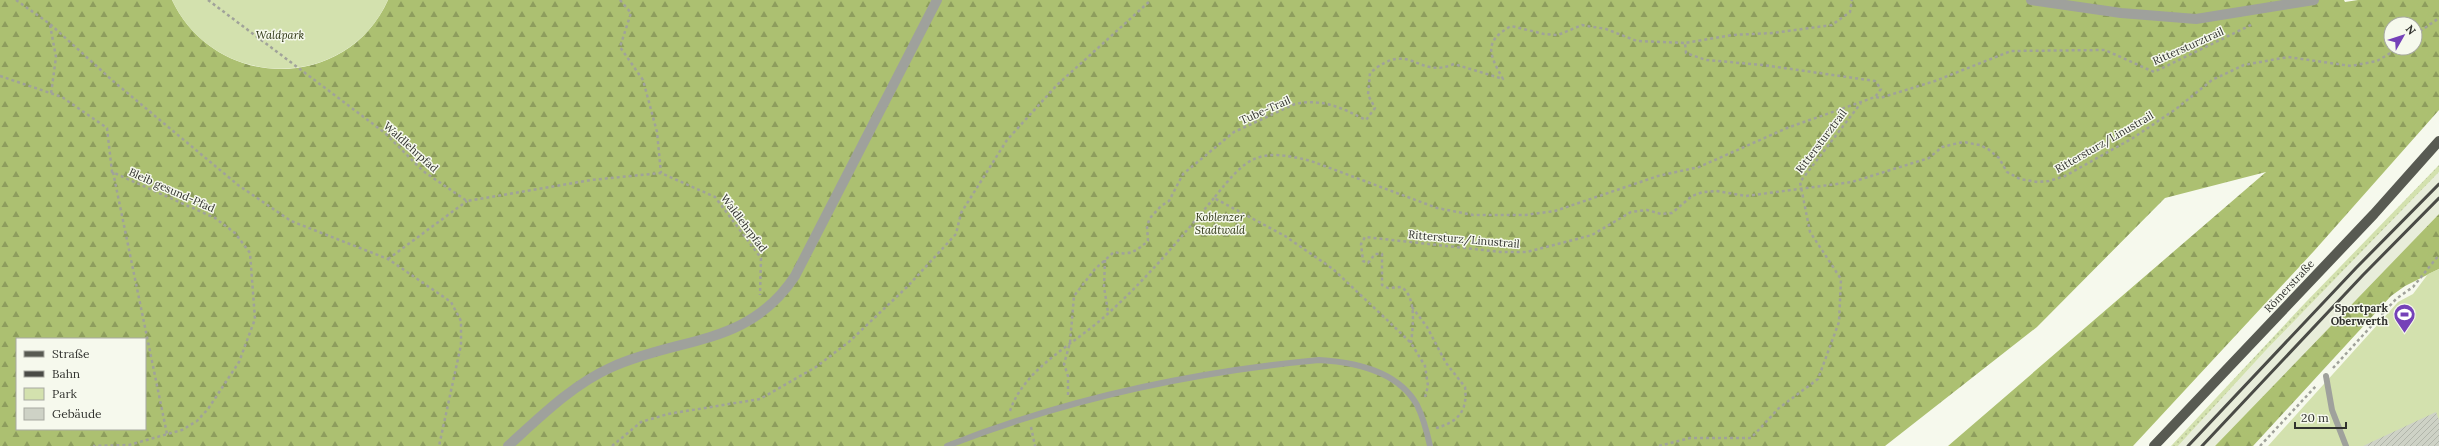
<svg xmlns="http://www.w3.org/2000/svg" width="2439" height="446" font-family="Lora,serif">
<defs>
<pattern id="grass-dots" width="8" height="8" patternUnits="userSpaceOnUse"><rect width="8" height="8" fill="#d3e1ae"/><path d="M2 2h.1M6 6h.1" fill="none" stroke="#b6c296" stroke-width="1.8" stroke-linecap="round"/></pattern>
<pattern id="forest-firs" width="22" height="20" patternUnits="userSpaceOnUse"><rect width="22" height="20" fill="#acc071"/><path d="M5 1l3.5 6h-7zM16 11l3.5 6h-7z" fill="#8d9d5d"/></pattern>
<pattern id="building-hatch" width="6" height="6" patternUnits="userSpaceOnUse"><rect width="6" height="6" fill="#ced2c6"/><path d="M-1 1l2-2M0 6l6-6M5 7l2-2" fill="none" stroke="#b1b5aa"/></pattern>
</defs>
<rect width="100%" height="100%" fill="#f6f9ed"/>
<path fill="#e8edda" d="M2439,172V214L2215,446H2178L2267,349Z"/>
<path fill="url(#grass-dots)" d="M2439,165V172L2267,349L2178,446H2171L2305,303Z"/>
<path fill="url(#forest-firs)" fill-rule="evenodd" d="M0,0H172C215,91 346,93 388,0H2344L2345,2L2358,0H2439V110L2314,251L2133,446H1948L2266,172L2165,198L2037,327L1885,446H0ZM2391,24H2415V48H2391ZM17,339H145V429H17Z
M2439,214V269L2405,286L2391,296L2253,446H2215Z"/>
<path fill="#d3e1ae" d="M172,0H388C346,93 214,90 172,0Z
M2439,269V446H2268L2398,302L2413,294L2428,274Z"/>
<path fill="url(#building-hatch)" d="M2436,412L2439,420V446H2363Z"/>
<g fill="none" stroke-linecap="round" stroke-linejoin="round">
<path stroke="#a0a29a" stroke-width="2.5" stroke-dasharray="3 3" stroke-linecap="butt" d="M16,0L50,24L113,81L238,185L291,221L388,259L451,302L461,321V345L439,446
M208,0L385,133L423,171L467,201L591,180L661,173L715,197L761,258L760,295
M620,0L631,13L620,47L643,80L657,132L661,173
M50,25L56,57L51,94
M2415,35L2439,18
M0,76L62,97L107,128L112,172L215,218L235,233L250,253L255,319L239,362L208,409L197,421L182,430L129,445L93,446
M1876,97L1880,98L1935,81L2011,51L2105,50L2154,72L2253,24
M113,172L167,434
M388,259L467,201
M1105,260L1104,287L1108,312
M1412,307L1427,327L1446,363L1465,387C1468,411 1458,422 1436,428
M1411,343C1413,327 1417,296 1401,287L1388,288L1382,285V254H1375L1368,263L1363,261L1361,244L1365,237L1501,252H1527L1592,235L1631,212L1647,210L1661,214L1672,213L1692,196L1703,192L1716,191L1746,196L1852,182L1929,158L1942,147L1963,142L1980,145L1988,149L1999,158L2007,172L2020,179L2038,182L2049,181L2065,176L2133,138L2176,109L2212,80L2244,65L2288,57L2351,66L2377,61L2399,48
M2333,368L2396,299L2413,287L2439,255
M1068,395V376L1064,364L1070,343L1074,296L1095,269L1114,252C1130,256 1136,251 1148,241L1147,226L1150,218L1161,206L1169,201L1183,174L1234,132L1295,104C1322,98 1342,108 1366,120L1375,108L1368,95L1370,73C1411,38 1416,80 1454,64L1503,79C1489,54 1483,42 1511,26L1544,34L1558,35L1582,25L1606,29L1637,41L1685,43
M1425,397L1428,386L1425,366L1411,343L1385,318L1333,269L1285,236L1214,198C1247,157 1257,147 1311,161L1437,208L1473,215H1525L1555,211L1658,176L1699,167L1787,128L1875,97L1881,89L1875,81L1763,65L1706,60L1686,53L1685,43L1732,35L1773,33L1832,25L1850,12L1852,0
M1010,411C1024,369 1071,346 1103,318C1143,283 1180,239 1214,198
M1031,427L1035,446
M612,446L641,422L668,414L760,399L816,367L850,341L907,287L956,234L961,213L1007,140L1057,85L1151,0
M1659,446L1690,438H1751L1779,408L1818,379L1839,322L1841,279L1810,232L1800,182L1861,103
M2260,446L2316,386"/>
<path stroke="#9fa19c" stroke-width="6" d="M2326,376L2332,410L2346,446
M947,446C1066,399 1191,372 1319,360C1354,362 1398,371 1417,405C1423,417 1427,432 1430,446"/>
<path stroke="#9fa19c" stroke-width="10" d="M2031,0L2121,13L2196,19L2314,0
M508,446C539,418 573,384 612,367C681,336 748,347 795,276L937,0"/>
<path stroke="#585a52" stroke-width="10" d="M2154,446L2374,214L2439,141"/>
<path stroke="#4a4b46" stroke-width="3" d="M2188,446L2356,268L2439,184
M2202,446L2363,275L2439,198"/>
</g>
<defs>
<symbol id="stadium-pin" viewBox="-11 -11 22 30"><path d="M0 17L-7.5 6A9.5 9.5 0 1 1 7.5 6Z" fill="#7541b8" stroke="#f6f9ed"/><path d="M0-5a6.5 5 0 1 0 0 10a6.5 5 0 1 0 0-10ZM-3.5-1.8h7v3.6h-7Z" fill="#fff"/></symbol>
</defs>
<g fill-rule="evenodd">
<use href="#stadium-pin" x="2392" y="302" width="25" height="34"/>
</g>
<g text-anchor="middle" stroke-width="3" stroke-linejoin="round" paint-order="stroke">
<g font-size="11" font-style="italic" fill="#2c3412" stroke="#f6f9ed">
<text x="280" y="39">Waldpark</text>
<text x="1220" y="221">Koblenzer<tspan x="1220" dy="13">Stadtwald</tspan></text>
</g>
<g font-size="11" fill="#31322e" stroke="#f6f9ed">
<text transform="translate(2188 46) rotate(-24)" y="4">Rittersturztrail</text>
<text transform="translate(1265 110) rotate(-24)" y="4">Tube-Trail</text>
<text transform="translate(1821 141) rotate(-53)" y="4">Rittersturztrail</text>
<text transform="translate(2104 142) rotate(-30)" y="4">Rittersturz/Linustrail</text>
<text transform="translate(411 147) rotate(42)" y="4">Waldlehrpfad</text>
<text transform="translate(172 190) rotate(24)" y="4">Bleib gesund-Pfad</text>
<text transform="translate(744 223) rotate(53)" y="4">Waldlehrpfad</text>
<text transform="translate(1464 239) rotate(5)" y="4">Rittersturz/Linustrail</text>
<text transform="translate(2289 286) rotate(-47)" y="4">Römerstraße</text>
</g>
<g font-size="11" font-weight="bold" fill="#31322e" stroke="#f6f9ed" text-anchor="end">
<text x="2388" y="312">Sportpark<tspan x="2388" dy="13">Oberwerth</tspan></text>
</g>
</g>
<rect x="16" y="338" width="130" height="92" fill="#f6f9ed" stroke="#a7a9a1"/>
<rect x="24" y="351" width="20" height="6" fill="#585a52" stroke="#a7a9a1"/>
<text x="52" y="358" font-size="12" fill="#31322e">Straße</text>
<rect x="24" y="371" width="20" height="6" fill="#4a4b46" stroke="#a7a9a1"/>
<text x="52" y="378" font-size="12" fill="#31322e">Bahn</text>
<rect x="24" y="388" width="20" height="12" fill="#d3e1ae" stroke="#a7a9a1"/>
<text x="52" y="398" font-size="12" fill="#31322e">Park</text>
<rect x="24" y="408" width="20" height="12" fill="#ced2c6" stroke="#a7a9a1"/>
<text x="52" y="418" font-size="12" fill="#31322e">Gebäude</text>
<g transform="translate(2403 36) rotate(51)"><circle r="19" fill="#f6f9ed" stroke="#a7a9a1"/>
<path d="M0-3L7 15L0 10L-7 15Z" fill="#7541b8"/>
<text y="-6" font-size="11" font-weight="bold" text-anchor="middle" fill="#31322e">N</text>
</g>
<path d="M2295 422v6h51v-6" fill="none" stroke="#31322e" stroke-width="2"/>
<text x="2301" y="422" font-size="12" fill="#31322e" stroke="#f6f9ed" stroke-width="3" paint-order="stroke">20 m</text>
</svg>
